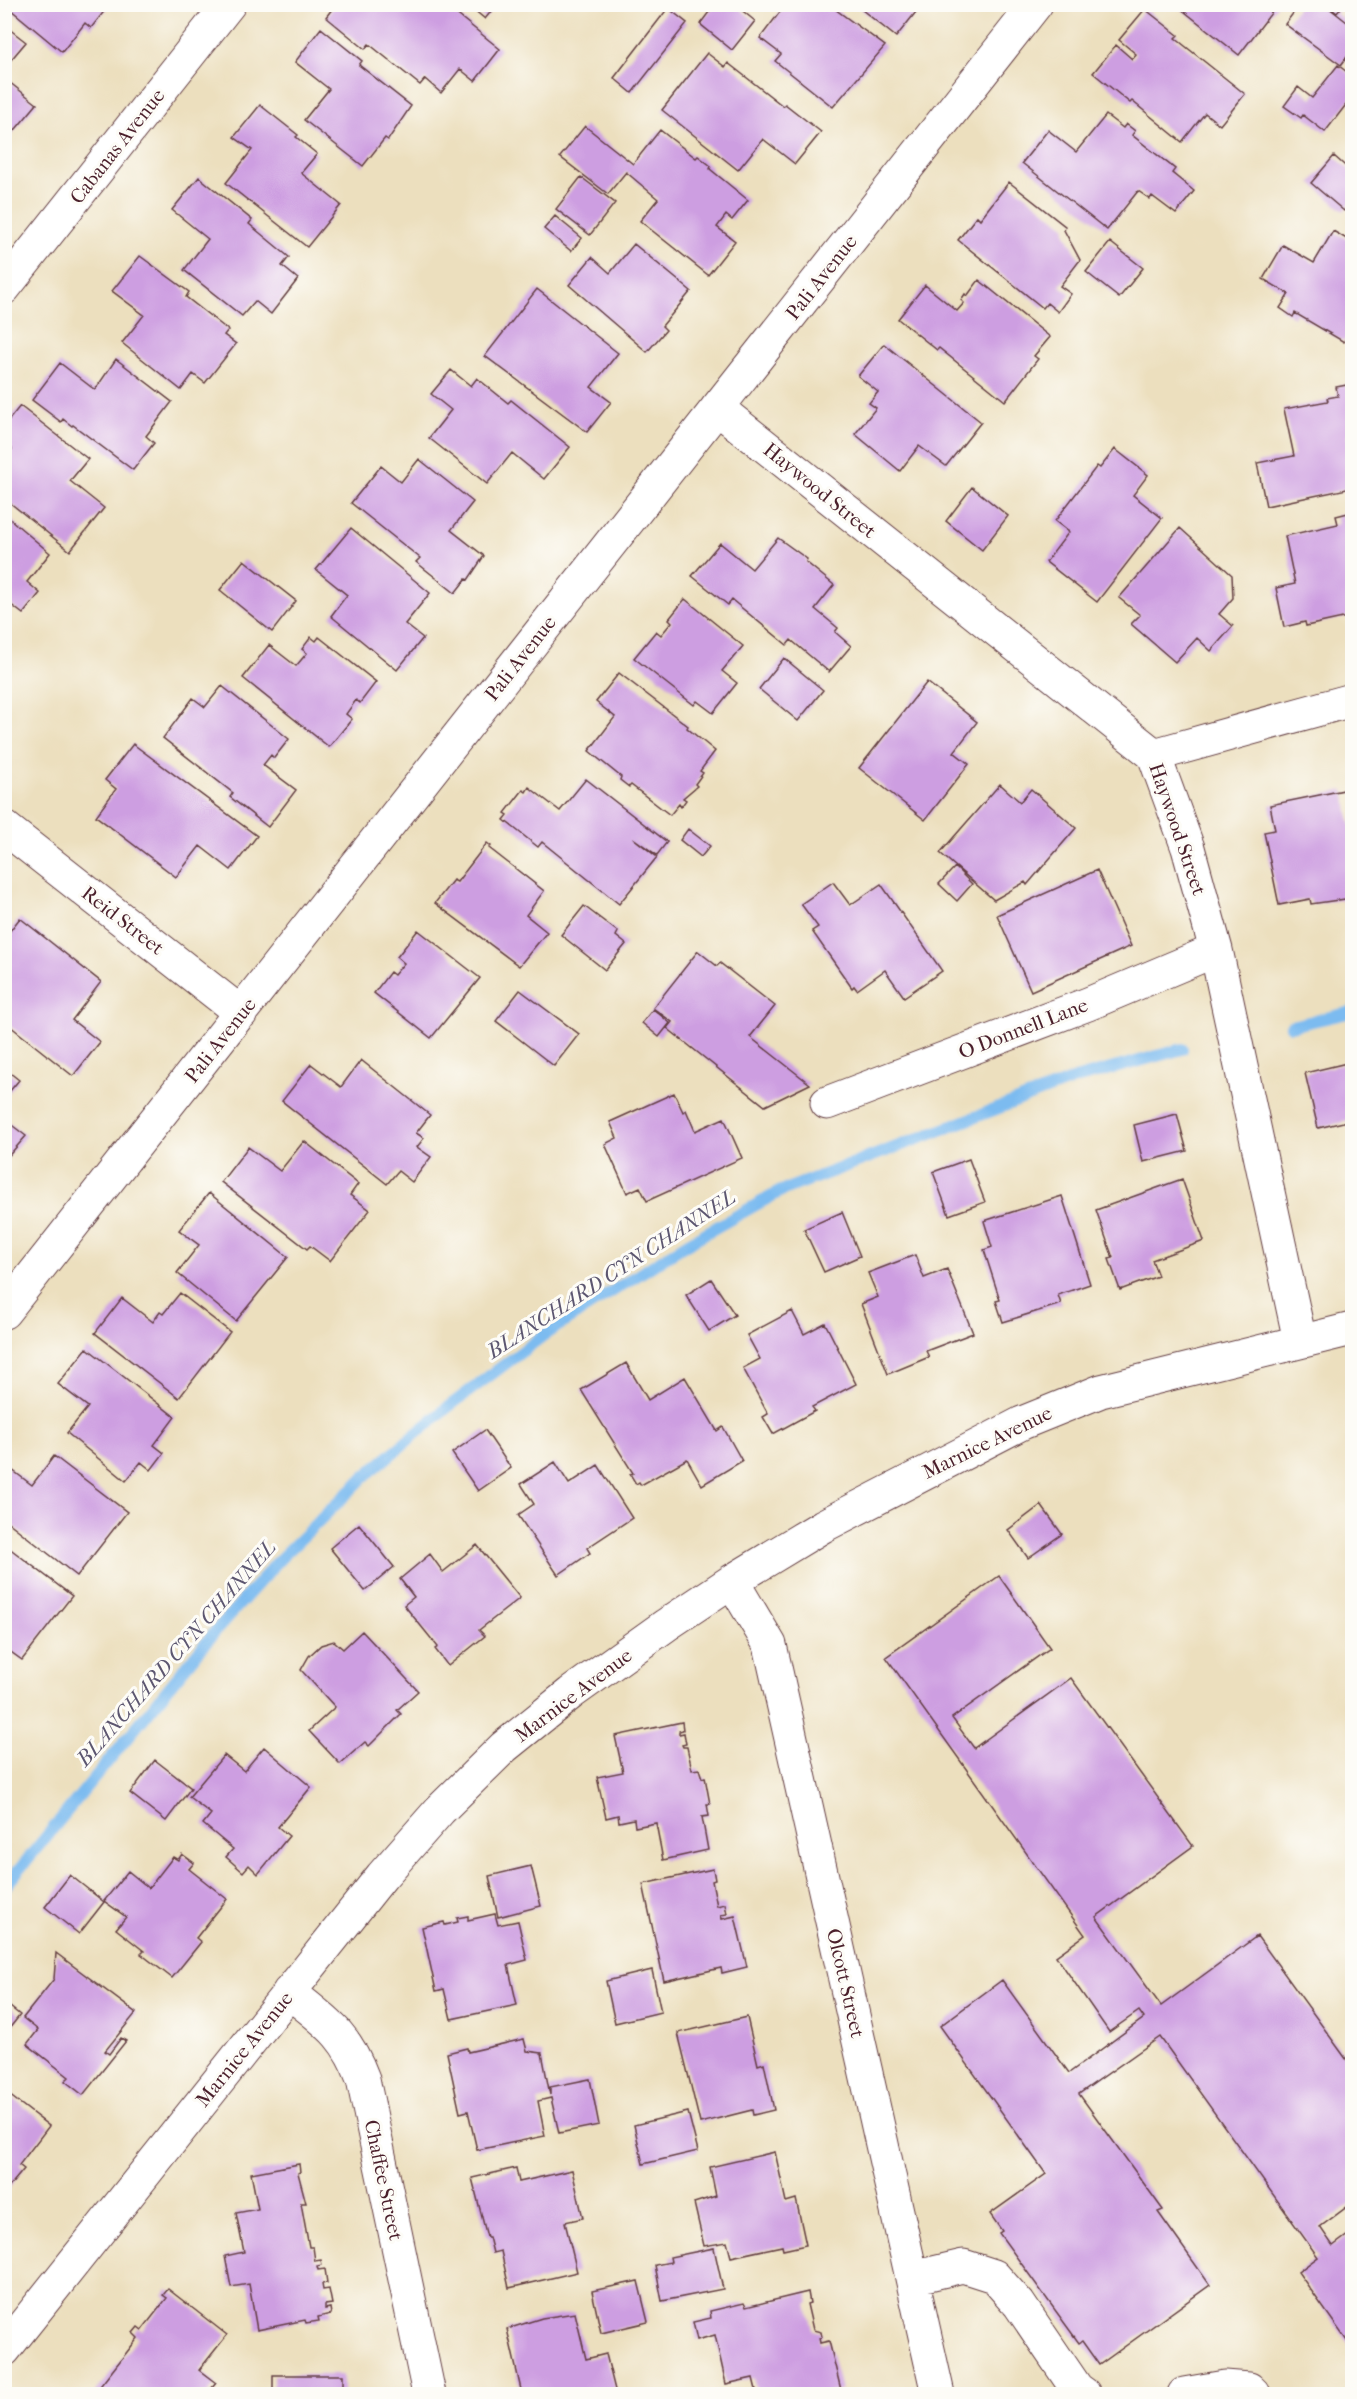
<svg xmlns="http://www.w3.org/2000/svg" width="1357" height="2399" font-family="'IM FELL French Canon',serif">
<rect width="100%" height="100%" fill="#fdfcf7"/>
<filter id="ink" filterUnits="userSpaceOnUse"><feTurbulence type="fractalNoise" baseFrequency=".0167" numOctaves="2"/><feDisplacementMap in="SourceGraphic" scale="12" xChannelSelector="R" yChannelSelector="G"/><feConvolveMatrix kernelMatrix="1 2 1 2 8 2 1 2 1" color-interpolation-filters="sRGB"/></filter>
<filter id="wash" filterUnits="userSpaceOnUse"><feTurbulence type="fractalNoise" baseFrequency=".008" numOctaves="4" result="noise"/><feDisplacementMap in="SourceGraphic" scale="24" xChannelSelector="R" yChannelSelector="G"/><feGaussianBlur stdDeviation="1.35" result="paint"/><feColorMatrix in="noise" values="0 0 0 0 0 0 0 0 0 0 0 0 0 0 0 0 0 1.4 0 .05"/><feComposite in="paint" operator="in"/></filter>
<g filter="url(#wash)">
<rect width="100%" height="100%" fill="#ecdfbe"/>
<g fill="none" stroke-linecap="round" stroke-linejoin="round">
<path stroke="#7cbbf0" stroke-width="12" d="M1291,1026L1352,1012
M4,1888L212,1635L280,1559L365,1476L448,1407L544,1335L688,1243L781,1191L1075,1079L1182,1049"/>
</g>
<g id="blocks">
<path fill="#cd9ee1" d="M4,4H110L91,28L85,23L62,52Z
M336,4H378L385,10L389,4H444L500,49L475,81L460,69L441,93L425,79L420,85L369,44L365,49L326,17Z
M467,4H497L485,19Z
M715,4H734L755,21L732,50L700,24Z
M786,4H828L885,46L833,107L775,61L781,54L760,38Z
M864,4H917L920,7L896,37L861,9Z
M1175,4H1278L1239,55Z
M1300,4H1324L1352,26V50L1341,65L1285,24Z
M1326,4H1344L1337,13Z
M668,8L687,23L632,93L614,78Z
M1145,9L1178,35L1175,38L1245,94L1220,125L1205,113L1182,142L1132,101L1130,103L1093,73L1116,45L1132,59L1136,54L1119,40Z
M4,25L26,42L4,68Z
M321,28L362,61L359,65L411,106L388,140L385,138L363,166L304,120L329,89L295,62Z
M707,53L725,67L728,63L783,106L785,104L821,132L795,164L763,139L738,170L662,110Z
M1338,65L1352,76V97L1325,132L1303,115L1301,118L1284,106L1298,87L1312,98Z
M4,78L37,104L10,136L4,132Z
M260,105L298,135L296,137L317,154L301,173L341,205L307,247L226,183L252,150L234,137Z
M1106,115L1123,128L1126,124L1135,131L1132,135L1175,169L1172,173L1194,191L1176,214L1152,196L1150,199L1138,191L1107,230L1022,163L1048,130L1076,152Z
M585,126L633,164L660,130L696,158L698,156L711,166L710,169L748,200L732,220L726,215L717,227L735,241L708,275L640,221L658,199L626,172L608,194L560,157Z
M1334,156L1352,172V200L1344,211L1311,183Z
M199,177L252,220L249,224L289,257L282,266L298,279L271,314L255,301L242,316L184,270L208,239L172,210Z
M581,177L615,203L590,235L556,209Z
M1009,182L1066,227L1064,230L1080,260L1060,286L1071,294L1058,312L1047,303L1043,308L958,240L977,216L980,219Z
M555,216L582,238L571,251L544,229Z
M1333,231L1352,242V327L1344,342L1295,313L1293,317L1280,308L1289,294L1263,279L1283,245L1314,263Z
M1110,242L1143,268L1119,298L1086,272Z
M634,244L691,291L662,326L666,330L647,352L569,285L592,257L610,273Z
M140,256L189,292L186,297L228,330L224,335L236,344L205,383L193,374L181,390L122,343L144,315L112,291Z
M979,280L1050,337L1034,356L1038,359L1005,401L939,348L937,350L898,319L925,285L957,311L964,303L961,300L965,294L967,296Z
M537,289L618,353L591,387L611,402L587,432L485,356Z
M884,344L981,422L946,466L919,446L900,471L855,434L876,408L869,403L878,392L858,376Z
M116,359L172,402L146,436L154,443L133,470L73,425L72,426L63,419L61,422L32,400L60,363L95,390Z
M451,370L471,386L477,378L508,403L511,400L570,447L544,479L512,453L487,484L429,438L451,410L431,394Z
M1352,384V433L1348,434L1351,452L1349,453L1352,472V488L1266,506L1257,463L1294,456L1284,409L1328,401L1327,398L1338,396L1336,387Z
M20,406L88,459L70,481L104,508L70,551L4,498V458L12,449L4,443V426Z
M1115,449L1148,475L1133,495L1162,518L1097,602L1046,562L1069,532L1055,521L1097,466L1100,468Z
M419,459L473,502L451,530L484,556L468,580L466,579L455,593L416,562L420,558L351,503L381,466L401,482Z
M972,487L1008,516L982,550L946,521Z
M1352,512V560H1349L1352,577L1350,580L1352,616L1306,626L1305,622L1284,627L1276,588L1295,584L1285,536L1338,524L1336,516Z
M4,514L50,553L27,582L40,593L23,614L10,604L4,611Z
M351,528L430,593L405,624L423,638L397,670L331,616L347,595L316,570Z
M1180,528L1232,575L1233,598L1219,614L1233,626L1211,651L1197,638L1175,662L1131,624L1140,615L1119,598Z
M778,538L807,559L806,562L834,585L815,609L838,628L835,632L851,646L829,672L791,640L787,645L732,600L728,605L692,576L720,543L752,569Z
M244,560L296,601L272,632L220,590Z
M685,599L743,646L722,671L737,683L713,713L697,701L694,705L634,658L656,631L661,635L672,622L669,619Z
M311,637L316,641L319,637L376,682L360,703L356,700L346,714L352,719L329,747L243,678L269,645L296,666L307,653L302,649Z
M784,658L823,690L798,721L759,689Z
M619,673L688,726L687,728L715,751L700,771L703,773L695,784L697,786L683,798L686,800L681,807L679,804L670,815L631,785L629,787L620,780L621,777L589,751L615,717L596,702Z
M927,682L977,722L954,752L969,764L925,820L859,768Z
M222,686L289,739L274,758L271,755L263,765L296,790L268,827L230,797L233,793L163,738L193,698L205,707Z
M133,744L257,836L231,870L200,846L176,877L96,816L116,789L105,780Z
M586,779L667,842L657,855L633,838L657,857L619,904L542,842L538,847L504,820L508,815L505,813L523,790L526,792L529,787L560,811Z
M1000,784L1020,802L1031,789L1076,828L1027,885L1025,882L994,900L940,853Z
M1344,790L1352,832V898L1311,904L1310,899L1279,905L1264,832L1275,830L1270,805Z
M688,829L710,846L701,857L680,840Z
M487,843L491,846L489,848L544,891L526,915L547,932L519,966L435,903L453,880L457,882Z
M955,867L972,884L957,901L939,884Z
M1097,870L1131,946L1031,991L997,915Z
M833,882L850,905L881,884L942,971L904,997L885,970L857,990L854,986L852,988L812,931L818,927L801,904Z
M584,906L618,932L616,936L626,944L605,970L561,935Z
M20,918L101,982L72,1020L100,1042L73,1076L5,1022V937Z
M418,930L480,978L431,1038L374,993L390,972L394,975L404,963L397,957Z
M698,951L717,966L720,963L775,1006L750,1037L810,1084L765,1106L667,1028L672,1022L653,1008Z
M520,990L579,1034L554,1066L496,1021Z
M653,1009L670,1023L659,1037L642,1023Z
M361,1060L430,1115L416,1133L424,1138L417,1147L431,1157L412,1182L398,1171L387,1184L282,1101L311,1064L341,1087Z
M1351,1062L1352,1120L1318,1128L1305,1073Z
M4,1068L19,1080L4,1098Z
M674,1093L683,1112L686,1110L695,1131L724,1118L742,1158L647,1201L640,1187L627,1193L605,1144L617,1138L610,1122Z
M1177,1114L1187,1151L1143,1162L1134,1125Z
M4,1119L26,1136L4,1161Z
M304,1141L358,1184L350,1195L370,1210L330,1261L310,1246L307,1249L221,1182L248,1147L280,1171Z
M969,1159L985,1202L949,1215L933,1172Z
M1182,1179L1204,1241L1152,1260L1158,1276L1120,1290L1109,1259L1113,1258L1096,1210Z
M209,1193L288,1257L236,1321L177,1273L199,1245L179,1230Z
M1062,1196L1090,1284L1058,1295L1061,1304L1003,1322L996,1301L1000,1300L984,1250L992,1247L984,1221Z
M842,1212L860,1256L824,1272L804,1229Z
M915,1255L924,1278L947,1269L973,1333L926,1351L929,1357L888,1374L861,1304L878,1297L868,1273Z
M711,1279L735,1315L709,1331L686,1295Z
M180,1293L230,1332L179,1398L95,1333L122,1298L153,1322L160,1312L163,1314Z
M792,1311L804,1334L825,1323L856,1384L812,1407L815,1411L773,1434L763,1417L768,1414L743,1368L760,1359L747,1335Z
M87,1348L175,1417L154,1445L164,1453L151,1470L141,1462L126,1481L67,1433L88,1407L58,1384Z
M626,1363L648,1400L685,1377L717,1431L723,1427L742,1461L702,1485L687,1459L641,1485L639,1482L636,1484L630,1474L633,1473L581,1390Z
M485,1430L511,1468L478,1491L452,1453Z
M54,1456L127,1512L77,1576L4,1519V1464L32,1485Z
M555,1462L569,1484L598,1465L632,1518L587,1548L590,1553L558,1575L518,1515L534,1504L521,1484Z
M1041,1505L1062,1534L1028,1558L1008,1530Z
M359,1524L394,1567L365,1591L330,1548Z
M4,1544L72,1596L22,1660L4,1647Z
M477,1545L520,1598L479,1630L485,1636L448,1666L435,1649L438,1647L404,1605L414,1597L400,1579L430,1554L443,1572Z
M999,1576L1050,1648L952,1718L974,1748L1071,1678L1193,1846L1096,1917L1161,2006L1257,1936L1352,2067V2203L1320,2227L1333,2246L1352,2232V2348L1298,2272L1318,2257L1160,2037L1079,2094L1163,2210L1158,2212L1210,2285L1099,2365L1082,2341L1079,2343L999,2233L1002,2231L990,2214L1046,2174L940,2026L1002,1980L1069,2073L1144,2018L1139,2011L1109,2032L1056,1956L1085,1935L886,1657Z
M362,1631L418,1691L397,1710L401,1714L369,1746L365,1742L340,1764L309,1731L335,1707L301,1670L309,1656L321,1645L334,1641L343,1649Z
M682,1722L683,1730L679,1731V1734L684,1733L686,1744L682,1745L683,1747H687L692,1770L699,1769L702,1778L705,1777L710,1804H707L709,1816L702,1817L708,1850L663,1860L656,1823L635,1827L634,1819L619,1822L618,1815L606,1818L597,1777L623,1772L615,1736Z
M264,1747L311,1787L278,1827L289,1836L258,1874L249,1865L243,1872L226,1857L233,1849L203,1824L211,1814L189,1797L224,1755L244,1771Z
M155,1760L191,1788L166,1821L130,1793Z
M182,1854L194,1863L189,1869L227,1899L196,1938L201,1942L172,1978L141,1954L144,1951L116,1929L126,1917L104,1901L128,1871L149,1888L173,1857L178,1860Z
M531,1866L541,1906L498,1917L489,1876Z
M713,1869L715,1880L712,1881L717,1906L725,1904L727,1914L721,1915L722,1919L735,1916L747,1967L722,1973L721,1968L664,1981L643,1884Z
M70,1875L104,1902L79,1934L45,1907Z
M495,1914L498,1925L518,1921L527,1960L508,1965L517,2005L451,2019L444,1989L436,1991L422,1927L444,1922L445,1925L458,1922L457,1918L468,1916V1920Z
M56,1953L136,2013L105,2051L109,2054L121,2038L126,2041L83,2095L65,2081L69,2077L27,2044L38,2030L23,2018L54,1979Z
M652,1970L661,2012L615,2023L606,1981Z
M4,2002L20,2015L4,2035Z
M747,2017L758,2065L764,2063L774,2110L753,2115L752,2110L700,2123L678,2033Z
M524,2039L527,2051L542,2053L550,2095V2087L590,2079L599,2125L559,2133L551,2098L538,2101L545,2136L477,2150L468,2111L460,2113L447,2053L467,2048L468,2052Z
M4,2091L49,2126L19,2165L24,2169L4,2193Z
M688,2112L698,2151L643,2164L634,2125Z
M775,2152L786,2202L796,2199L806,2245L783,2250L782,2246L731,2257L727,2242L704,2246L694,2203L716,2196L710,2167Z
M299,2164L300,2172L298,2173L306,2203H301L309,2247H313L315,2261L321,2260L322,2265L317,2266L318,2270L325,2269L327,2283L322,2284L323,2290L329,2289L332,2304L325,2305V2309L330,2308L331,2314L318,2317L319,2321L306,2323L305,2320L257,2330L249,2284L231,2287L225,2256L244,2252L236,2213L258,2209L251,2173Z
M516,2168L519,2182L572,2170L583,2218L565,2222L577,2272L509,2288L501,2251L493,2253L489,2237H487L472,2178Z
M714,2248L723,2289L662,2301L655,2265L671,2262L670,2257Z
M638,2281L648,2322L601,2333L592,2291Z
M168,2289L227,2335L199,2370L216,2383L207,2394H94L138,2338L133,2333L138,2327L142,2330L167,2298L163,2295Z
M808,2292L810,2303L807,2304L813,2330L821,2332L822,2337L819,2338L820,2343L829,2341L841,2390L822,2394H816L815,2392L802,2394H757L753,2378L726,2384L715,2335L697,2340L693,2322L711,2318L710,2311L744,2303L746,2307Z
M575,2313L586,2359L606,2354L616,2394H522L507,2329L542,2318Z
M273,2375H343V2394H273Z"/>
</g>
</g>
<g filter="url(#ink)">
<use href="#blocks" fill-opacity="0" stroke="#623c41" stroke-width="1.5"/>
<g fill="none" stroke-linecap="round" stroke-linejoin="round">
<defs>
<path id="minor" d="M4,288L229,4
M717,408L1154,755L1188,848L1216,950L1300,1341
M1154,755L1352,700
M4,827L241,1013
M827,1103L1088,1004L1216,950
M4,1312L1036,4
M732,1581L770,1645L938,2394
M289,1992C326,2022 346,2033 363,2079L429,2394
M912,2278L963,2266L994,2276L1019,2304L1077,2389L1084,2394
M4,2350L382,1876L440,1810L504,1747L571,1693L666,1625L732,1581L823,1526L1022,1423L1101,1391L1352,1329
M1184,2394L1225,2387L1249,2389L1254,2394"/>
</defs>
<use href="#minor" stroke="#623c41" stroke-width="35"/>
<use href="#minor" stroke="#fff" stroke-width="33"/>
</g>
</g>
<g text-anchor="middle" stroke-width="6" stroke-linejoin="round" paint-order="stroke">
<g font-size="20" fill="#4a1f2b" stroke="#fdfcf7">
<text transform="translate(117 146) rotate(-52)" y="7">Cabanas Avenue</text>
<text transform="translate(821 277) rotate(-52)" y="7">Pali Avenue</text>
<text transform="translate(820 490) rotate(39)" y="7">Haywood Street</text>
<text transform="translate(520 658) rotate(-52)" y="7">Pali Avenue</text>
<text transform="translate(1178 829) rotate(71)" y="7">Haywood Street</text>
<text transform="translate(123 920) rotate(38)" y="7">Reid Street</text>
<text transform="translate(1023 1028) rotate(-21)" y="7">O Donnell Lane</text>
<text transform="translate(220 1040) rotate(-52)" y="7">Pali Avenue</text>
<text transform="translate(987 1442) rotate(-26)" y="7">Marnice Avenue</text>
<text transform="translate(573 1695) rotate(-37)" y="7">Marnice Avenue</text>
<text transform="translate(846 1983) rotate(77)" y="7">Olcott Street</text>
<text transform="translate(244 2049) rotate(-51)" y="7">Marnice Avenue</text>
<text transform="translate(384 2180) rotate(78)" y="7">Chaffee Street</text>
</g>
<g font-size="21" font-style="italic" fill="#5c5670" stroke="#fdfcf7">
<text transform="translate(611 1274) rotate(-33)" y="7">BLANCHARD CYN CHANNEL</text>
<text transform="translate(176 1653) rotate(-49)" y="7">BLANCHARD CYN CHANNEL</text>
</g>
</g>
<rect width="1357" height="2399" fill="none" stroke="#fdfcf7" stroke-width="24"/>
</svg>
